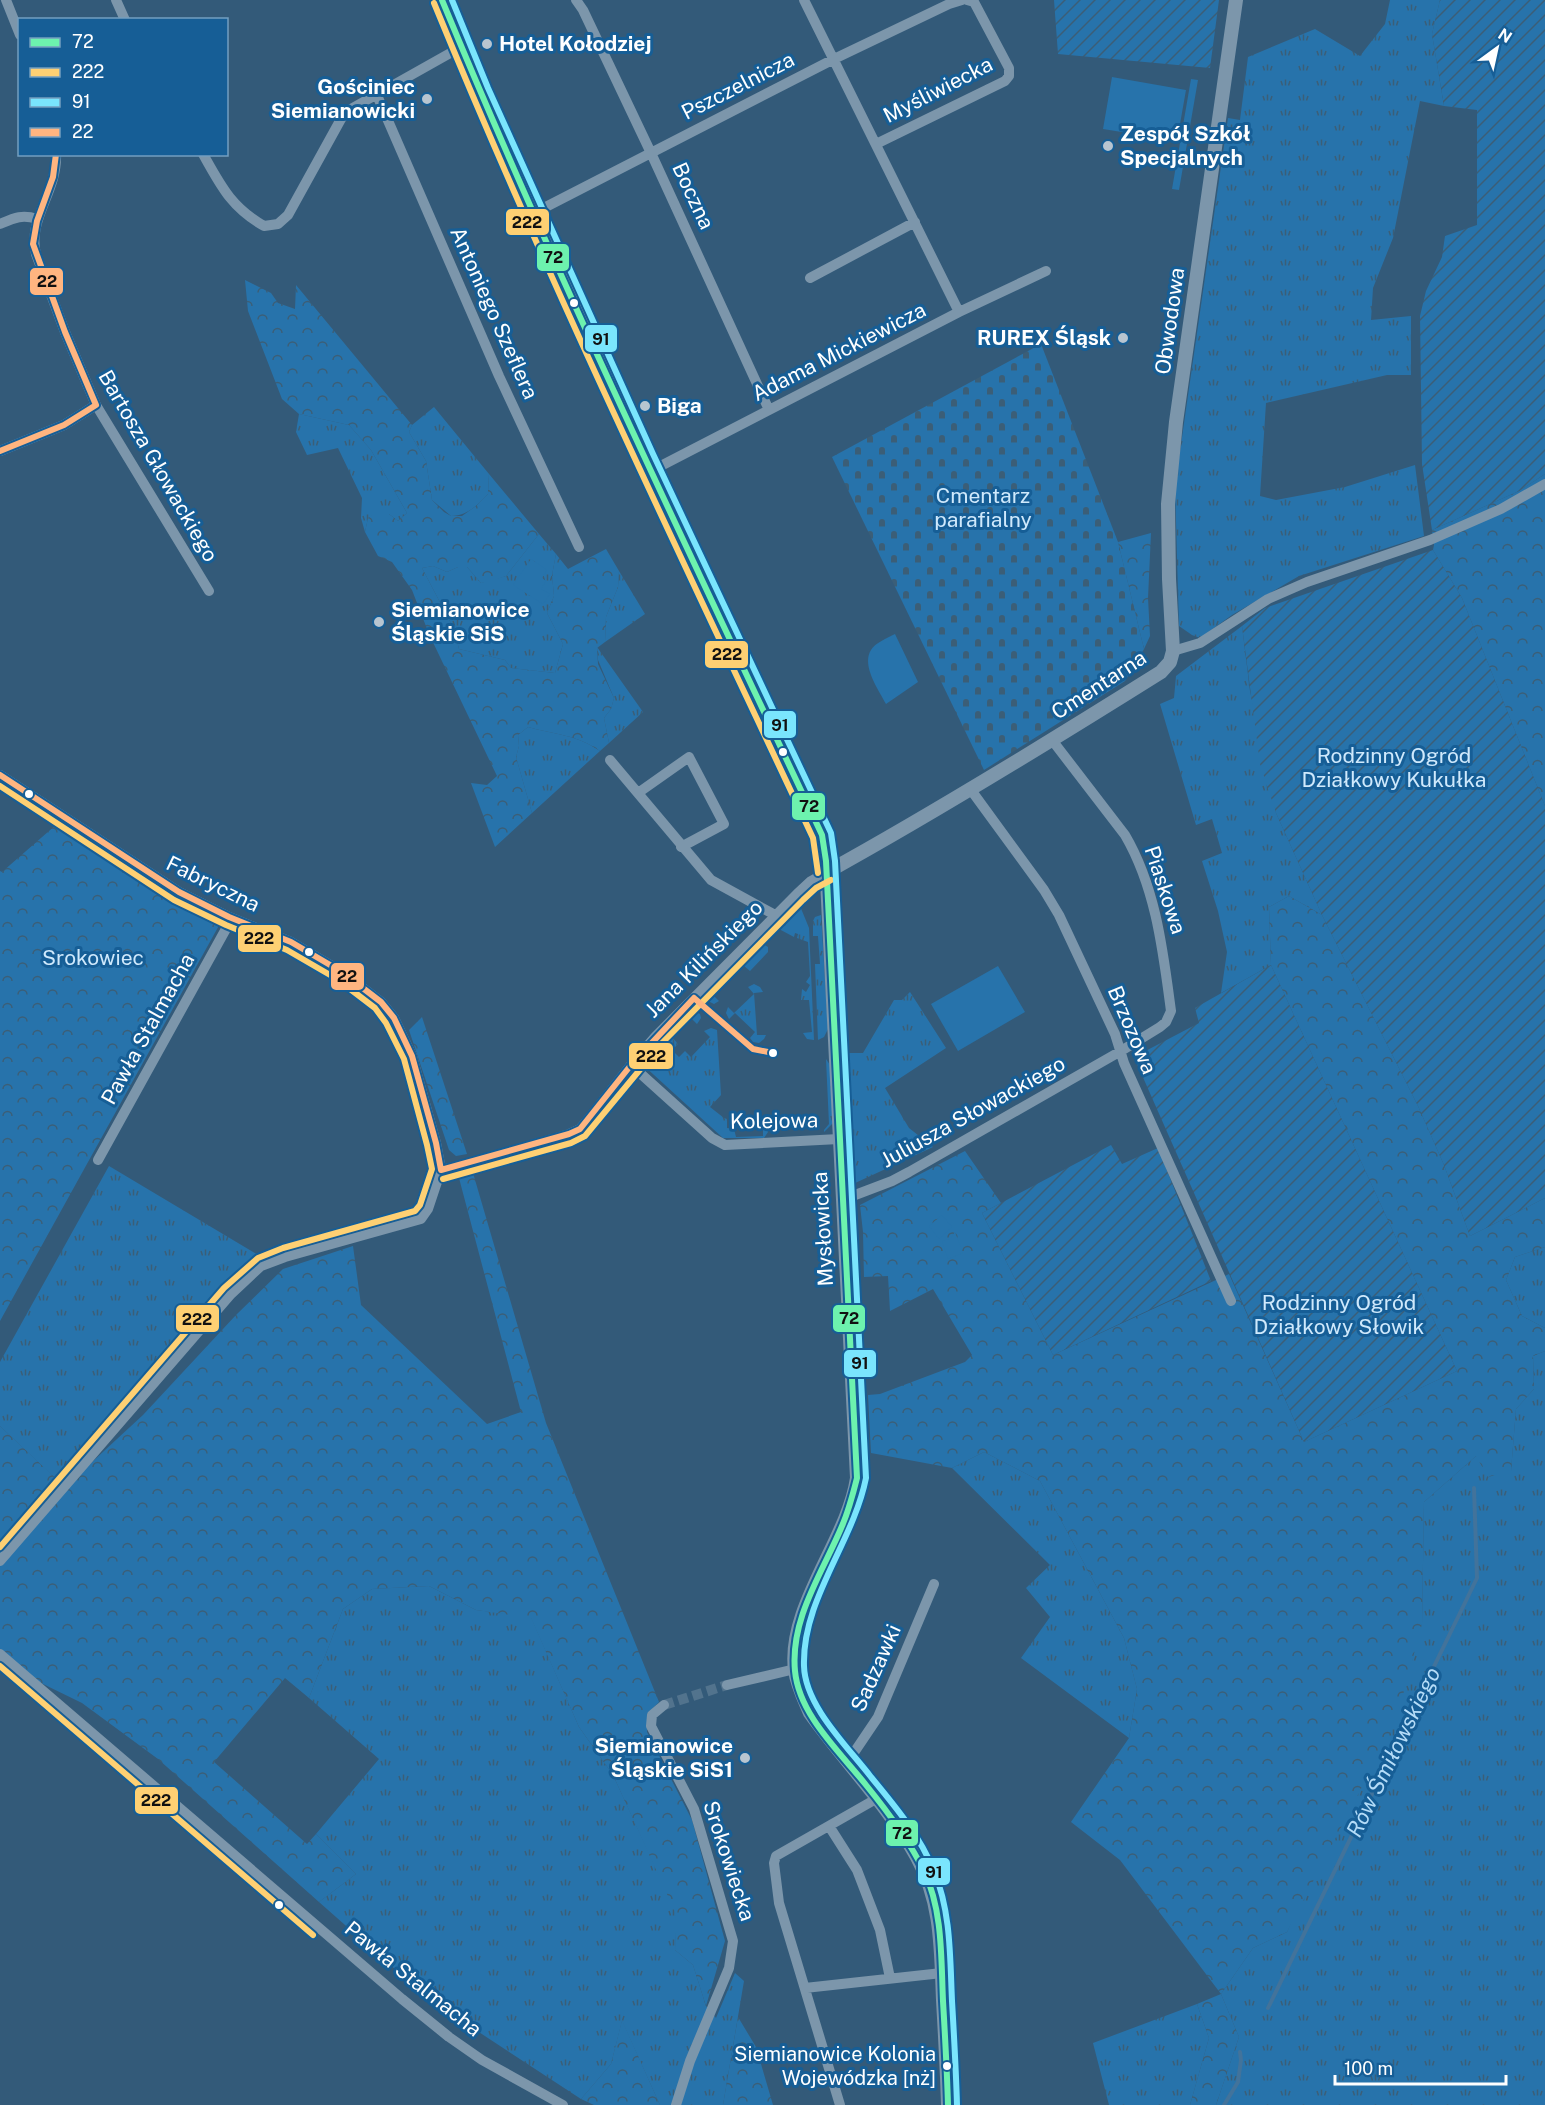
<svg xmlns="http://www.w3.org/2000/svg" width="1545" height="2105" font-family="'Public Sans',sans-serif">
<defs>
<pattern id="grass-tufts" width="24" height="20" patternUnits="userSpaceOnUse" patternTransform="scale(1.5)"><rect width="24" height="20" fill="#2773ab"/><path d="M3 7l-1-3M5 7V3M7 7l1-3M15 17l-1-3M17 17v-4M19 17l1-3" fill="none" stroke="#3b5e77"/></pattern>
<pattern id="forest-crowns" width="20" height="18" patternUnits="userSpaceOnUse" patternTransform="scale(1.5)"><rect width="20" height="18" fill="#2773ab"/><path d="M2 6a3 3 0 1 1 6 0M12 15a3 3 0 1 1 6 0" fill="none" stroke="#3b5e77"/></pattern>
<pattern id="cemetery-stones" width="16" height="16" patternUnits="userSpaceOnUse" patternTransform="scale(1.5)"><rect width="16" height="16" fill="#2773ab"/><path d="M2 7V4a2 2 0 0 1 4 0v3zM10 15v-3a2 2 0 0 1 4 0v3z" fill="#3b5e77"/></pattern>
<pattern id="garden-furrows" width="10" height="10" patternUnits="userSpaceOnUse" patternTransform="scale(1.5)"><rect width="10" height="10" fill="#2773ab"/><path d="M-1 1l2-2M0 10L10 0M9 11l2-2" fill="none" stroke="#3b5e77"/></pattern>
</defs>
<rect width="100%" height="100%" fill="#335a79"/>
<path fill="url(#grass-tufts)" d="M1390,0H1440L1432,34L1444,106L1420,101L1393,238L1373,288L1371,320L1411,316V375H1387L1266,403L1260,496L1276,500L1345,487L1415,465L1424,536L1299,576L1232,615L1200,638L1192,635L1179,626L1175,486L1228,118L1240,120L1248,57L1315,29L1360,56L1385,24Z
M434,407L489,474L488,494C476,506 469,515 451,516L432,500L426,461L409,432L412,425Z
M299,414L349,425L371,450L407,513L398,521L389,514L368,518L365,532L361,518L362,498L338,448L307,455L296,432Z
M539,534L556,554L552,575L554,596L547,613L563,644L555,673L511,668L505,660L459,649L454,629L422,568L433,566L447,572L458,567H467L481,583L506,576Z
M619,571L645,614L605,642L606,617L618,587Z
M1242,626L1250,691L1276,813L1322,915L1289,896L1269,907L1271,965L1221,993L1227,952L1218,911L1202,861L1222,853L1212,819L1196,825L1160,704L1174,698L1176,676Z
M597,647L643,712L609,743L604,718L611,709L614,698L598,660Z
M528,727C553,734 578,735 600,751L532,813L516,757L519,746L518,735Z
M800,906L809,928L814,1040L807,1039L803,1033L812,1032L809,1000H801L802,989L806,992L810,985L806,982L810,976L808,942L797,938L798,934L795,933L794,937L779,929L783,922Z
M821,915L828,1029L824,1037L818,1040L815,964H820L818,936H813V921L815,917Z
M763,944L768,947V952L750,971L743,965L713,995L719,1001L714,1004L710,1002L708,996Z
M754,984L760,987L763,992L754,993L757,1035H766L764,1039L759,1043L753,1042L750,1038L755,1032L735,1013L729,1019L726,1013L728,1007L734,1013L754,994L748,987Z
M910,992L946,1048L885,1088L909,1128L933,1147L853,1184L842,1053H863L894,1000H902Z
M692,1010L700,1014L701,1018L697,1024L691,1018L672,1037L678,1044L672,1050L679,1057L685,1051L691,1057L710,1037L704,1031L711,1028L717,1030L721,1095L710,1107L724,1118L727,1119V1128L734,1129L736,1137L763,1136V1126L766,1127L768,1132L764,1138H723L642,1064Z
M826,1059L830,1065L833,1123L824,1132V1130L829,1124Z
M109,1166L265,1259L231,1280L57,1480L0,1426V1362Z
M1545,1247V1328L1522,1316L1506,1280L1515,1257Z
M1545,1351V2105H1216L1239,2037L1221,1994L1253,1948L1287,1932L1422,1624L1424,1502L1476,1456L1511,1471L1516,1409L1534,1389L1533,1356Z
M984,1452L1040,1481L1124,1638L1137,1689L1129,1738L1021,1658L1050,1617L1026,1588L1050,1565L952,1468Z
M429,1586L476,1610L531,1617L579,1727L613,1775L677,1914L675,1950L693,1965L706,2006L716,2018L735,1973L744,1981L723,2105H660L622,2021L611,2064L581,2099L430,2000L319,1902L356,1874L316,1834L379,1759L309,1698L343,1609L372,1589Z
M1197,2004L1209,2038L1190,2105H1109L1093,2043Z"/>
<path fill="url(#forest-crowns)" d="M245,280L271,293L278,303L295,309L296,285L412,425L409,432L426,461L432,500L444,512L451,516H462L476,506L488,494L489,474L539,534L506,576L489,582L481,583L467,567H458L447,572L433,566L422,568L454,629L459,649L505,660L511,668L555,673L563,644L547,613L554,596L552,575L556,554L568,569L606,549L619,571L618,587L606,617L605,642L597,648L598,664L614,698L611,709L604,718L609,743L600,751C578,735 553,734 528,727L518,735L519,746L516,757L532,813L495,847L471,783L487,785L497,776L429,634L412,590L392,562L378,556L365,532L368,518L378,511L389,514L398,521L407,513L371,450L349,425L299,414L282,399L248,311Z
M1545,474V806L1462,598L1433,550L1434,545L1432,530L1519,491Z
M1151,533L1148,598L1150,636L1144,649L1118,542Z
M57,824L171,897L222,920L0,1321V871L2,872Z
M1289,896L1322,915L1418,1106L1444,1165L1470,1236L1545,1198V1247L1515,1257L1506,1280L1522,1316L1545,1328V1351L1533,1356L1534,1389L1516,1409L1511,1471L1488,1477L1476,1456L1424,1502L1422,1624L1396,1721L1287,1932L1253,1948L1221,1994L1239,2037L1216,2105H1190L1209,2038L1197,2004L1221,1994L1120,1860L1071,1822L1129,1738L1137,1689L1124,1638L1040,1481L984,1452L952,1468L871,1453L868,1395L880,1394L965,1362L972,1355L933,1289L890,1311L888,1276L864,1277L863,1232L860,1205L965,1151L1001,1203L982,1213L1053,1355L1229,1274L1304,1442L1457,1371L1271,965L1269,907Z
M422,1017L467,1154L456,1156L449,1150L409,1030Z
M473,1173L546,1423L659,1702L647,1714V1732L692,1820L725,1941L706,2006L693,1965L675,1950L676,1914L613,1775L579,1727L531,1618L476,1610L429,1586L372,1589L343,1609L309,1698L285,1678L214,1762L307,1844L316,1834L356,1874L319,1902L158,1759L82,1703L0,1663V1426L65,1487L143,1415L236,1315L283,1269L353,1246L361,1305L487,1424L521,1412L459,1178Z
M738,2017L756,2047L773,2105H723Z
M622,2020L660,2105H594L581,2099L611,2064Z"/>
<path fill="url(#cemetery-stones)" d="M1041,344L1118,542L1144,649L1125,681L984,770L832,457Z"/>
<path fill="#2773ab" d="M1112,77L1186,90L1177,141L1103,129Z
M1191,79L1198,80L1179,190L1172,189Z
M531,559L547,570L542,578L546,581L541,589L550,594L543,604L513,585Z
M895,634L918,682L886,704C879,690 861,666 871,650C875,643 887,638 895,634Z
M998,966L1025,1012L958,1051L931,1004Z
M942,1215L952,1227L939,1239L929,1226Z
M955,1232L963,1253L948,1259L942,1241L950,1239Z"/>
<path fill="url(#garden-furrows)" d="M1054,0H1219L1210,68L1058,54Z
M1440,0H1545V474L1519,491L1432,530L1422,464L1420,316L1426,291L1442,257L1445,236L1477,225V110L1444,106L1432,34Z
M1433,550L1462,598L1545,806V1198L1470,1236L1444,1165L1418,1106L1322,915L1276,813L1260,764L1242,626L1265,608Z
M1271,965L1457,1371L1304,1442L1134,1057L1199,1023L1195,1008Z
M1111,1145L1122,1164L1158,1148L1211,1281L1053,1355L982,1213Z"/>
<g fill="none" stroke-linecap="round" stroke-linejoin="round">
<path stroke="#42739b" stroke-width="4" d="M1268,2008L1477,1578L1474,1488
M1224,2105L1238,2082L1241,2060L1240,2052"/>
<path stroke="#52738d" stroke-width="10" stroke-dasharray="10 5" stroke-linecap="butt" d="M471,1163L569,1134
M664,1705L727,1685"/>
<path stroke="#7c96ab" stroke-width="10" d="M6,0L20,35
M116,0L125,20
M576,0L583,10L651,153L769,410
M804,0L959,312
M376,93L499,376L579,547
M876,144L1005,81L1009,76V68L974,2L967,0
M56,154C58,191 27,219 36,254L65,332L96,405L209,591
M203,154C221,186 231,207 264,226L278,224L288,215L341,119L349,110L461,47
M534,213L834,59L949,4L962,0
M0,224C14,218 22,214 37,219
M810,278L915,222
M0,451L64,425L96,405
M651,471L959,312L1046,271
M1173,651L1200,643L1268,599L1307,582L1430,540L1501,509L1545,484
M610,760L711,880L775,915
M0,775L179,892L229,917L291,942L342,972L381,1002L394,1018L412,1056L436,1143L441,1170L428,1209L421,1219L285,1257L261,1266L231,1294L0,1561
M971,790L1044,890L1059,915L1115,1034L1124,1063L1231,1301
M638,793L689,757L724,824L681,847
M631,1065L712,1138L725,1145L839,1139
M569,1134L580,1129L591,1116L631,1065L655,1037L797,894L811,881L827,872
M98,1160L232,918
M441,1170L471,1163
M842,1200L892,1181L909,1172L1121,1051L1160,1027L1166,1022L1171,1011C1163,951 1156,888 1125,835L1052,740
M0,1654L402,1999L449,2037L482,2060L563,2105
M727,1685L795,1669
M664,1705L652,1715L651,1726L694,1809L733,1941L729,1968L690,2061L676,2105
M847,1763L878,1717L934,1584
M829,1826L857,1870L880,1930L890,1978
M805,1988L942,1973
M840,2105L779,1903L774,1863L776,1856L876,1799"/>
<path stroke="#7c96ab" stroke-width="14" d="M442,0L480,92L645,458L822,835L826,861L857,1478C848,1540 787,1607 795,1670C797,1685 804,1699 810,1713C845,1762 888,1805 917,1857C942,1901 941,1951 943,2000C945,2035 947,2070 948,2105
M827,872C941,809 1051,741 1161,672L1170,662L1173,651L1169,579L1168,504L1176,422L1236,0"/>
<defs>
<path id="bus-1" d="M442,0C559,283 692,558 822,835L826,861L857,1478C853,1494 849,1510 842,1526C823,1572 790,1618 795,1671C799,1715 840,1752 866,1785C888,1812 909,1840 924,1871C943,1911 941,1958 943,2001C945,2035 947,2070 948,2105"/>
<path id="bus-2" d="M434,3C550,286 683,561 813,838L818,873
M0,786L174,900L226,925L287,950L337,979L375,1008L386,1023L404,1059L427,1145L432,1169L420,1205L415,1211L283,1248L258,1258L224,1288L0,1547
M443,1179L571,1143L585,1136L662,1043L803,900L816,888L831,880
M0,1666L313,1935"/>
<path id="bus-3" d="M452,0L488,88L653,454L831,833L835,861L866,1478C853,1543 802,1599 804,1666C805,1706 848,1747 871,1777C895,1806 920,1836 934,1871C951,1912 950,1957 952,2001C954,2035 956,2070 957,2105"/>
<path id="bus-4" d="M56,154L53,177L37,221L33,244L65,332L96,405
M0,451L64,425L96,405
M0,775L179,892L229,917L291,942L342,972L381,1002L394,1018L412,1056L436,1143L441,1170
M694,998L753,1049L773,1053
M441,1170L569,1134L580,1129L631,1065L694,998"/>
</defs>
<use href="#bus-1" stroke="#165e96" stroke-width="10"/>
<use href="#bus-2" stroke="#165e96" stroke-width="10"/>
<use href="#bus-3" stroke="#165e96" stroke-width="10"/>
<use href="#bus-4" stroke="#165e96" stroke-width="10"/>
<use href="#bus-1" stroke="#6df2ae" stroke-width="6"/>
<use href="#bus-2" stroke="#fed073" stroke-width="6"/>
<use href="#bus-3" stroke="#7ae5fd" stroke-width="6"/>
<use href="#bus-4" stroke="#ffb580" stroke-width="6"/>
</g>
<g fill="#b8c5d0" stroke="#165e96" stroke-width="2">
<circle cx="487" cy="44" r="6"/>
<circle cx="427" cy="99" r="6"/>
<circle cx="1108" cy="146" r="6"/>
<circle cx="1123" cy="338" r="6"/>
<circle cx="645" cy="406" r="6"/>
<circle cx="379" cy="622" r="6"/>
<circle cx="745" cy="1758" r="6"/>
</g>
<g fill="#fff" stroke="#165e96" stroke-width="2">
<circle cx="574" cy="303" r="5"/>
<circle cx="783" cy="752" r="5"/>
<circle cx="29" cy="794" r="5"/>
<circle cx="309" cy="952" r="5"/>
<circle cx="773" cy="1053" r="5"/>
<circle cx="279" cy="1905" r="5"/>
<circle cx="947" cy="2066" r="5"/>
</g>
<g text-anchor="middle" stroke-width="6" stroke-linejoin="round" paint-order="stroke">
<g font-size="20" fill="#fff" stroke="#165e96" text-anchor="end">
<text x="936" y="2061">Siemianowice Kolonia<tspan x="936" dy="24">Wojewódzka [nż]</tspan></text>
</g>
<g font-size="21" font-weight="bold" fill="#fff" stroke="#165e96" text-anchor="start">
<text x="499" y="51">Hotel Kołodziej</text>
<text x="415" y="94" text-anchor="end">Gościniec<tspan x="415" dy="24">Siemianowicki</tspan></text>
<text x="1120" y="141">Zespół Szkół<tspan x="1120" dy="24">Specjalnych</tspan></text>
<text x="1111" y="345" text-anchor="end">RUREX Śląsk</text>
<text x="657" y="413">Biga</text>
<text x="391" y="617">Siemianowice<tspan x="391" dy="24">Śląskie SiS</tspan></text>
<text x="733" y="1753" text-anchor="end">Siemianowice<tspan x="733" dy="24">Śląskie SiS1</tspan></text>
</g>
<g font-size="21" fill="#fff" stroke="#165e96">
<text transform="translate(738 86) rotate(-27)" y="7">Pszczelnicza</text>
<text transform="translate(938 90) rotate(-27)" y="7">Myśliwiecka</text>
<text transform="translate(693 196) rotate(65)" y="7">Boczna</text>
<text transform="translate(494 313) rotate(66)" y="7">Antoniego Szeflera</text>
<text transform="translate(1170 321) rotate(-82)" y="7">Obwodowa</text>
<text transform="translate(839 352) rotate(-27)" y="7">Adama Mickiewicza</text>
<text transform="translate(158 466) rotate(60)" y="7">Bartosza Głowackiego</text>
<text transform="translate(1099 685) rotate(-33)" y="7">Cmentarna</text>
<text transform="translate(213 884) rotate(26)" y="7">Fabryczna</text>
<text transform="translate(1165 890) rotate(72)" y="7">Piaskowa</text>
<text transform="translate(704 959) rotate(-45)" y="7">Jana Kilińskiego</text>
<text transform="translate(148 1029) rotate(-61)" y="7">Pawła Stalmacha</text>
<text transform="translate(1132 1030) rotate(67)" y="7">Brzozowa</text>
<text transform="translate(973 1112) rotate(-29)" y="7">Juliusza Słowackiego</text>
<text transform="translate(774 1121) rotate(-1)" y="7">Kolejowa</text>
<text transform="translate(823 1229) rotate(-93)" y="7">Mysłowicka</text>
<text transform="translate(876 1668) rotate(-66)" y="7">Sadzawki</text>
<text transform="translate(729 1861) rotate(72)" y="7">Srokowiecka</text>
<text transform="translate(413 1979) rotate(39)" y="7">Pawła Stalmacha</text>
</g>
<g font-size="21" fill="#cfe9fc" stroke="#165e96">
<text x="983" y="503">Cmentarz<tspan x="983" dy="24">parafialny</tspan></text>
<text x="1394" y="763">Rodzinny Ogród<tspan x="1394" dy="24">Działkowy Kukułka</tspan></text>
<text x="93" y="965">Srokowiec</text>
<text x="1339" y="1310">Rodzinny Ogród<tspan x="1339" dy="24">Działkowy Słowik</tspan></text>
</g>
<g font-size="22" font-style="italic" fill="#b4dcf8" stroke="#165e96">
<text transform="translate(1393 1752) rotate(-64)" y="8">Rów Śmiłowskiego</text>
</g>
</g>
<g stroke="#165e96" stroke-width="2">
<rect x="505" y="208" width="45" height="28" rx="6" fill="#fed073"/>
<rect x="536" y="243" width="34" height="29" rx="6" fill="#6df2ae"/>
<rect x="29" y="267" width="35" height="29" rx="6" fill="#ffb580"/>
<rect x="584" y="324" width="34" height="29" rx="6" fill="#7ae5fd"/>
<rect x="704" y="640" width="45" height="29" rx="6" fill="#fed073"/>
<rect x="763" y="710" width="34" height="29" rx="6" fill="#7ae5fd"/>
<rect x="791" y="792" width="35" height="29" rx="6" fill="#6df2ae"/>
<rect x="237" y="924" width="45" height="29" rx="6" fill="#fed073"/>
<rect x="330" y="962" width="35" height="29" rx="6" fill="#ffb580"/>
<rect x="628" y="1042" width="46" height="28" rx="6" fill="#fed073"/>
<rect x="832" y="1304" width="34" height="29" rx="6" fill="#6df2ae"/>
<rect x="175" y="1304" width="45" height="29" rx="6" fill="#fed073"/>
<rect x="843" y="1349" width="34" height="29" rx="6" fill="#7ae5fd"/>
<rect x="134" y="1786" width="45" height="29" rx="6" fill="#fed073"/>
<rect x="885" y="1819" width="34" height="28" rx="6" fill="#6df2ae"/>
<rect x="917" y="1857" width="34" height="29" rx="6" fill="#7ae5fd"/>
</g>
<g font-size="16" text-anchor="middle" font-weight="bold" fill="#111">
<text x="527" y="228">222</text>
<text x="553" y="263">72</text>
<text x="47" y="287">22</text>
<text x="601" y="345">91</text>
<text x="727" y="660">222</text>
<text x="780" y="731">91</text>
<text x="809" y="812">72</text>
<text x="259" y="944">222</text>
<text x="347" y="982">22</text>
<text x="651" y="1062">222</text>
<text x="849" y="1324">72</text>
<text x="197" y="1325">222</text>
<text x="860" y="1369">91</text>
<text x="156" y="1806">222</text>
<text x="902" y="1839">72</text>
<text x="934" y="1878">91</text>
</g>
<rect x="18" y="18" width="210" height="138" fill="#165e96" stroke="#739ec0" stroke-width="1.5"/>
<rect x="30" y="38" width="30" height="9" fill="#6df2ae" stroke="#739ec0" stroke-width="1.5"/>
<text x="72" y="48" font-size="18" fill="#ffffff">72</text>
<rect x="30" y="68" width="30" height="9" fill="#fed073" stroke="#739ec0" stroke-width="1.5"/>
<text x="72" y="78" font-size="18" fill="#ffffff">222</text>
<rect x="30" y="98" width="30" height="9" fill="#7ae5fd" stroke="#739ec0" stroke-width="1.5"/>
<text x="72" y="108" font-size="18" fill="#ffffff">91</text>
<rect x="30" y="128" width="30" height="9" fill="#ffb580" stroke="#739ec0" stroke-width="1.5"/>
<text x="72" y="138" font-size="18" fill="#ffffff">22</text>
<g transform="translate(1497 48) rotate(33)" stroke="#165e96" stroke-width="4.5" paint-order="stroke">
<path d="M0-4.5L10 22L0 15L-10 22Z" fill="#ffffff"/>
<text y="-9" font-size="16" font-weight="bold" text-anchor="middle" fill="#ffffff">N</text>
</g>
<path d="M1335 2075v9h171v-9" fill="none" stroke="#ffffff" stroke-width="3"/>
<text x="1344" y="2075" font-size="18" fill="#ffffff" stroke="#165e96" stroke-width="4.5" paint-order="stroke">100 m</text>
</svg>
